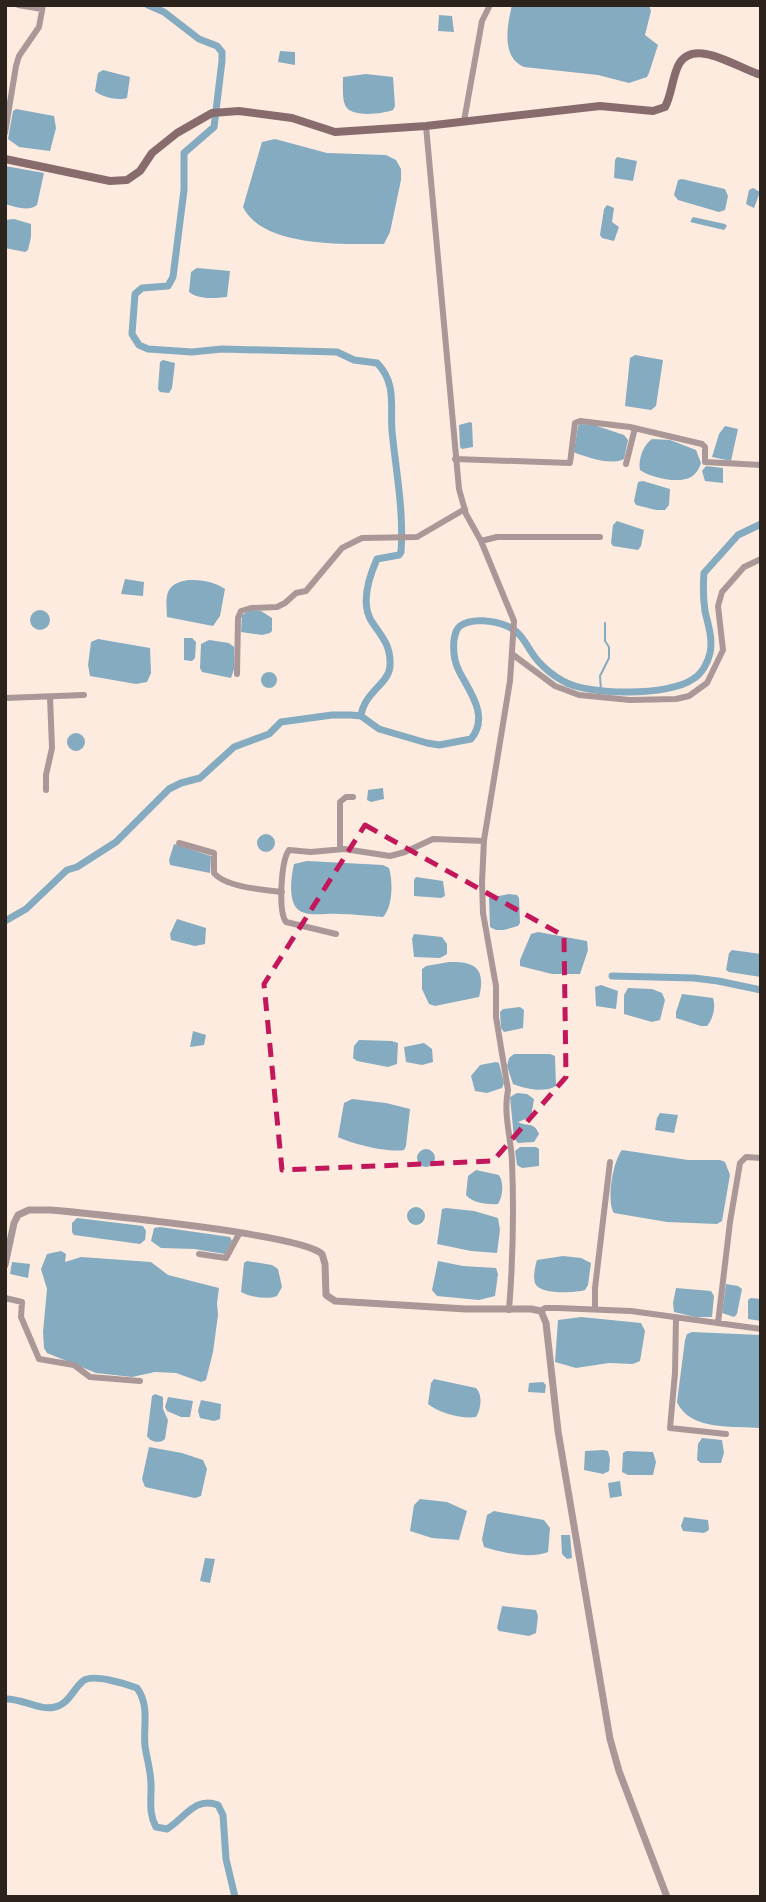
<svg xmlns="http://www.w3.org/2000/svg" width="766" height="1902" font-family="'Public Sans',sans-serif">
<rect width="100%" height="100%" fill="#feebdf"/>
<path fill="#84abc0" d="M512,5H649L651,11L645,35L658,45L649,73L647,77L629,83L598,75L524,67C501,57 507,26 512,5Z
M439,15L452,16L454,32L438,31Z
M280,51L295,52V65L278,62Z
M103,70L130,77L127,98C119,101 101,97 95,91L98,73Z
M366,74L393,77L395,106L393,110C382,114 350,118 345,105C342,98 343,85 343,77Z
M16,109L54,116L56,128L50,151L19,147L8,139L13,111Z
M275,139L327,153L386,155L396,160L401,169V180L390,232L384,244C345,244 263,248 243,207L262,142Z
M617,157L637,161L633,181L614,178L615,160Z
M5,166L44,173L37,205C28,212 16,207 5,204Z
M682,179L725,189L728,196L725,210L719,212L678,200L674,195L678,180Z
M753,188L760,192L754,208L746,204L749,190Z
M607,205L614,208L612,222L619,227L614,241L602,238L600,235L604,209Z
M693,217L725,224L727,226L724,230L690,222Z
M14,219L31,224V237L28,250L25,252L5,248V220Z
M197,268L230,271L227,297C215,298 199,300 189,292L191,272Z
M635,355L663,360L656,406L651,410L625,406L630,358Z
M163,360L175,363L172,388L169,393L160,392L158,389L160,362Z
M470,422L472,423L473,447L462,449L460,447L459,425Z
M580,424L594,425L624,435L628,440L624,459C611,466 588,457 575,453L574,451L578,426Z
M725,426L738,429L731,461L712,457L719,434Z
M652,439L670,440L696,450L701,463C699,469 696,474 691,477C679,484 651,478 640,470C638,460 643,445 652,439Z
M706,466L723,468V483L705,481L702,471Z
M643,481L670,489L669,505L665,510H656L636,505L634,501L638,482Z
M617,521L644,530L641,546L638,550L613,546L611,543L613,525Z
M125,579L144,582L143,596L121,594Z
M188,580C202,580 213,581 225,589L220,616L213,626L167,617C166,596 164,584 188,580Z
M30 620a10 10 0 1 1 20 0a10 10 0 1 1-20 0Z
M249,611H261L272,618V631L270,633L262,635L241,632L242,615Z
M184,638H192L196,642L195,658L192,661L184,660Z
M98,639L150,648L151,673L147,682L136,684L90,676L88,665L91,642Z
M209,640L229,643L234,647V669L231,678L202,672L200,668L201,644Z
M261 680a8 8 0 1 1 16 0a8 8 0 1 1-16 0Z
M67 742a9 9 0 1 1 18 0a9 9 0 1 1-18 0Z
M383,788L384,799L371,802L367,800L368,790Z
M257 843a9 9 0 1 1 18 0a9 9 0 1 1-18 0Z
M174,844L211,856L210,873L170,865L169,860Z
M307,861L383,865L389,868C393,881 393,907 383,917C368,916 353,914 339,914C328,913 315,916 305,913C286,909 291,878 294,864Z
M416,877L443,881L445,896L441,898L414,896V880Z
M509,894L517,895L519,898L520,923L518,926L504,930H496L490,927L489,898Z
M177,919L206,928L205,944L195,946L171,940L170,934Z
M538,932L587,941L588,950L580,974H552L520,966V960L531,934Z
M414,934L442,937L447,944V954L440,958L414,957L412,939Z
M732,950L761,954V977L729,972L726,970L729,953Z
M449,962C476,961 486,969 479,997L435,1006L429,1004L422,989V969L426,966Z
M601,985L618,991L616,1009L596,1006L595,987Z
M628,988L652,989L662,993L665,1000L660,1020L652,1022L624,1014V995Z
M682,994L713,998C716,1007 713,1019 707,1026H701L676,1018V1012Z
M520,1007L524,1010L523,1028L504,1032L501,1028L500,1012L503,1009Z
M193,1031L206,1035L204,1045L190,1047Z
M359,1040L392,1041L398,1043L397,1064L388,1067L357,1061L353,1058L354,1046Z
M424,1043L432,1049L433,1062L422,1065L406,1062L404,1047Z
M514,1054H550L555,1056L556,1086C544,1093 526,1089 513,1084L507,1066L509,1058Z
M496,1062L499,1063L504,1083L502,1088L487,1093L475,1091L471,1076L480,1065Z
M517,1093L527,1094L534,1099L531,1117L518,1122C526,1127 534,1121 539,1134L534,1142L518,1143L514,1138L510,1097Z
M352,1099L386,1103L410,1109L406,1146L404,1150C389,1153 352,1144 338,1137L344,1103Z
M660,1113L678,1115L674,1133L655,1130L657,1118Z
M520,1147H536L539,1149V1166L522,1168L517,1165L515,1151Z
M417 1158a9 9 0 1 1 18 0a9 9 0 1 1-18 0Z
M622,1150L688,1160H720L725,1162L730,1175L722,1221L717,1224L667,1222L614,1213C606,1202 613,1161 622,1150Z
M476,1170L499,1175C504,1183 503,1196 498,1204C489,1205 472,1203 466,1195L468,1176Z
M407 1216a9 9 0 1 1 18 0a9 9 0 1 1-18 0Z
M446,1208L474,1211L498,1218L500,1230L497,1253L471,1251L437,1244L442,1209Z
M77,1218L143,1226L146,1231L145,1240L140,1244L74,1235L72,1232V1223Z
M160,1227L230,1237L232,1241L225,1254L194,1249L161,1248L151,1241L154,1228Z
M61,1251L66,1254L65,1262L81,1257L151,1262L168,1275L219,1288L217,1303L218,1315L213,1352L206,1380L201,1382L176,1373L155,1372L132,1377L96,1373L47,1353L44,1348L43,1332L47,1289L41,1269L47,1254Z
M563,1256L581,1258L591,1263L588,1285L585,1290C575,1293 539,1295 535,1283C533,1277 535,1266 537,1260Z
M247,1261L272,1265L278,1269L282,1287L277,1296C267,1300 250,1297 241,1292L244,1263Z
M438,1261L463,1266L496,1268L498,1274L495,1296L479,1300L437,1296L432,1290Z
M12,1262L30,1264L28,1278L10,1274Z
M726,1284L738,1286L742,1289L737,1314L734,1317L722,1313Z
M676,1288L711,1291L714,1296L712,1317H695L674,1312L673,1303Z
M751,1298L761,1299V1321L748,1319V1300Z
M581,1317L641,1323L645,1331L640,1361L633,1364L609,1363L576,1368L555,1362L558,1320Z
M692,1332L761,1335V1428C735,1426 689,1431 677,1402L685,1340L687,1334Z
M434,1379L476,1388C483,1395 481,1409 476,1417C462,1419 439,1413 428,1404L431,1383Z
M543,1382L546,1385L545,1393L528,1392L529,1383Z
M155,1394L163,1397V1409L168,1420L165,1439C160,1444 150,1442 147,1436L152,1396Z
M168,1397L193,1401L190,1417H181L167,1411L165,1407Z
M201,1400L221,1404L220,1419L214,1421L200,1418L198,1411Z
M702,1438L722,1440L724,1453L721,1463H701L697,1460L698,1444Z
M149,1447L182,1453L203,1460L207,1469L201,1496L195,1498L145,1487L142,1479Z
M603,1450L608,1451L610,1459L609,1471L603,1474L584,1470L585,1451Z
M626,1451L653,1452L656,1462L653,1475H628L622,1472L623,1453Z
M620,1481L622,1496L610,1498L608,1483Z
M420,1499L447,1502L467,1511L459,1540L432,1538L410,1531L414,1505Z
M494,1511L544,1520L550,1528L548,1552C530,1559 503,1553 484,1547L482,1539L487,1515Z
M684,1517L708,1520L709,1530L704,1533L683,1531L681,1526Z
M561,1535H570L572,1558L567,1559L562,1554Z
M205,1558L215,1559L210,1583L200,1581Z
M502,1606L536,1610L538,1616L536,1633L529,1636L499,1631L497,1628Z"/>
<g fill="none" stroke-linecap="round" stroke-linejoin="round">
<path stroke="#84abc0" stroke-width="2" d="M601,691L600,676L609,658V647L605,641V623"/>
<path stroke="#84abc0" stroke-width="7" d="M148,5L164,12L199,39L217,46L222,52V61L214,127L184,153V190L173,277L168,286L142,288L135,294L132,334L139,345L148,349L192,352L222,349L337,352L354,360L377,363C397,383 390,407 392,431C396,472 404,511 401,552L399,555L377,559C369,577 360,604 372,622C382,637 391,645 390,666C389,684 364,692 361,716
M5,921L26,909L67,870L77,867L116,842L169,789L181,783L200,778L234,747L269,734L281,722L332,715H351L361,716L379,729L427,743L439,745L471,739C490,716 469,691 459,671C454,661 453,650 454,640C455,634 456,629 460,626C472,617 495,621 507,626C524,633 527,649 538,661C545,669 554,676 563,681C588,696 670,696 693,679C702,674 708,662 710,653C713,638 708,625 705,611C703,598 703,586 704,573L738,535L761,524
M612,976L694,978L718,981L761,990
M5,1699C22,1698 39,1711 55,1707C69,1704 73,1689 83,1681C92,1673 126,1684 137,1688C150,1706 143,1726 145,1746C147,1760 152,1775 151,1789C151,1803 149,1814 156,1827L167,1829C185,1818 195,1796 218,1805L223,1815L226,1859L235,1897"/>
<path stroke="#aa9797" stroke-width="6" d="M18,5L42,9
M464,121L482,21L490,5
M426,126L459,489L466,514L481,541L514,621L510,681L484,840L482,882L483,913L496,986V1017L508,1090C503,1113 511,1138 512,1161C514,1211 513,1260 509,1310
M5,133L16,66L19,56L39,27L43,5
M455,459L570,463L575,423L580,421L630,427L702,444L705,447V462L761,465
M626,464L635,428
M481,541L497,537H600
M512,654L555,686L579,695L630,700L676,699L689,696L707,683L723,650L718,606L722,592L744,567L761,559
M237,674L238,618L241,611L251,608L277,607L285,603L296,593L306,591L342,548L362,538L417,537L465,509
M5,698L84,695
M46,790V775L52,748L50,697
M179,843L214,853V873C225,887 264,890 282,892
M340,849V802L346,797H353
M336,934L286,922C278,911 281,861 289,850L311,852L344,849L390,856L405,852L433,839L484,841
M199,1254L226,1258L239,1234
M5,1298L22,1302L21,1317L39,1359L74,1365L90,1377L140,1381
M595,1309V1288L610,1162
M541,1311L545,1308H557L631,1311L761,1329
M676,1318L675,1373L670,1428L726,1434
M718,1323L730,1222L740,1163L746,1157L761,1158"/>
<path stroke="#aa9797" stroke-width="7" d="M5,1265L14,1223L18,1215L29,1210H51C91,1214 301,1234 322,1254L325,1264L326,1295L335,1301L466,1309H531L541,1311L546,1323L558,1431L610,1739L619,1771L667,1897"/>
<path stroke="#886c6d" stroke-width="8" d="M5,159L110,181L127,180L140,171L152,153L177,133L212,113L239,111L292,118L335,132L426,126L600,106L653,111L665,107C672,94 672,77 679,64C695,37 739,69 761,75"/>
</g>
<path fill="none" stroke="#c2185b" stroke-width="5" stroke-dasharray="14 9" stroke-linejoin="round" d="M365,825L564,936L566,1077L493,1161L282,1170L264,984Z"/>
<rect width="766" height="1902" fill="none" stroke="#2c231d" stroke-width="14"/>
</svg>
